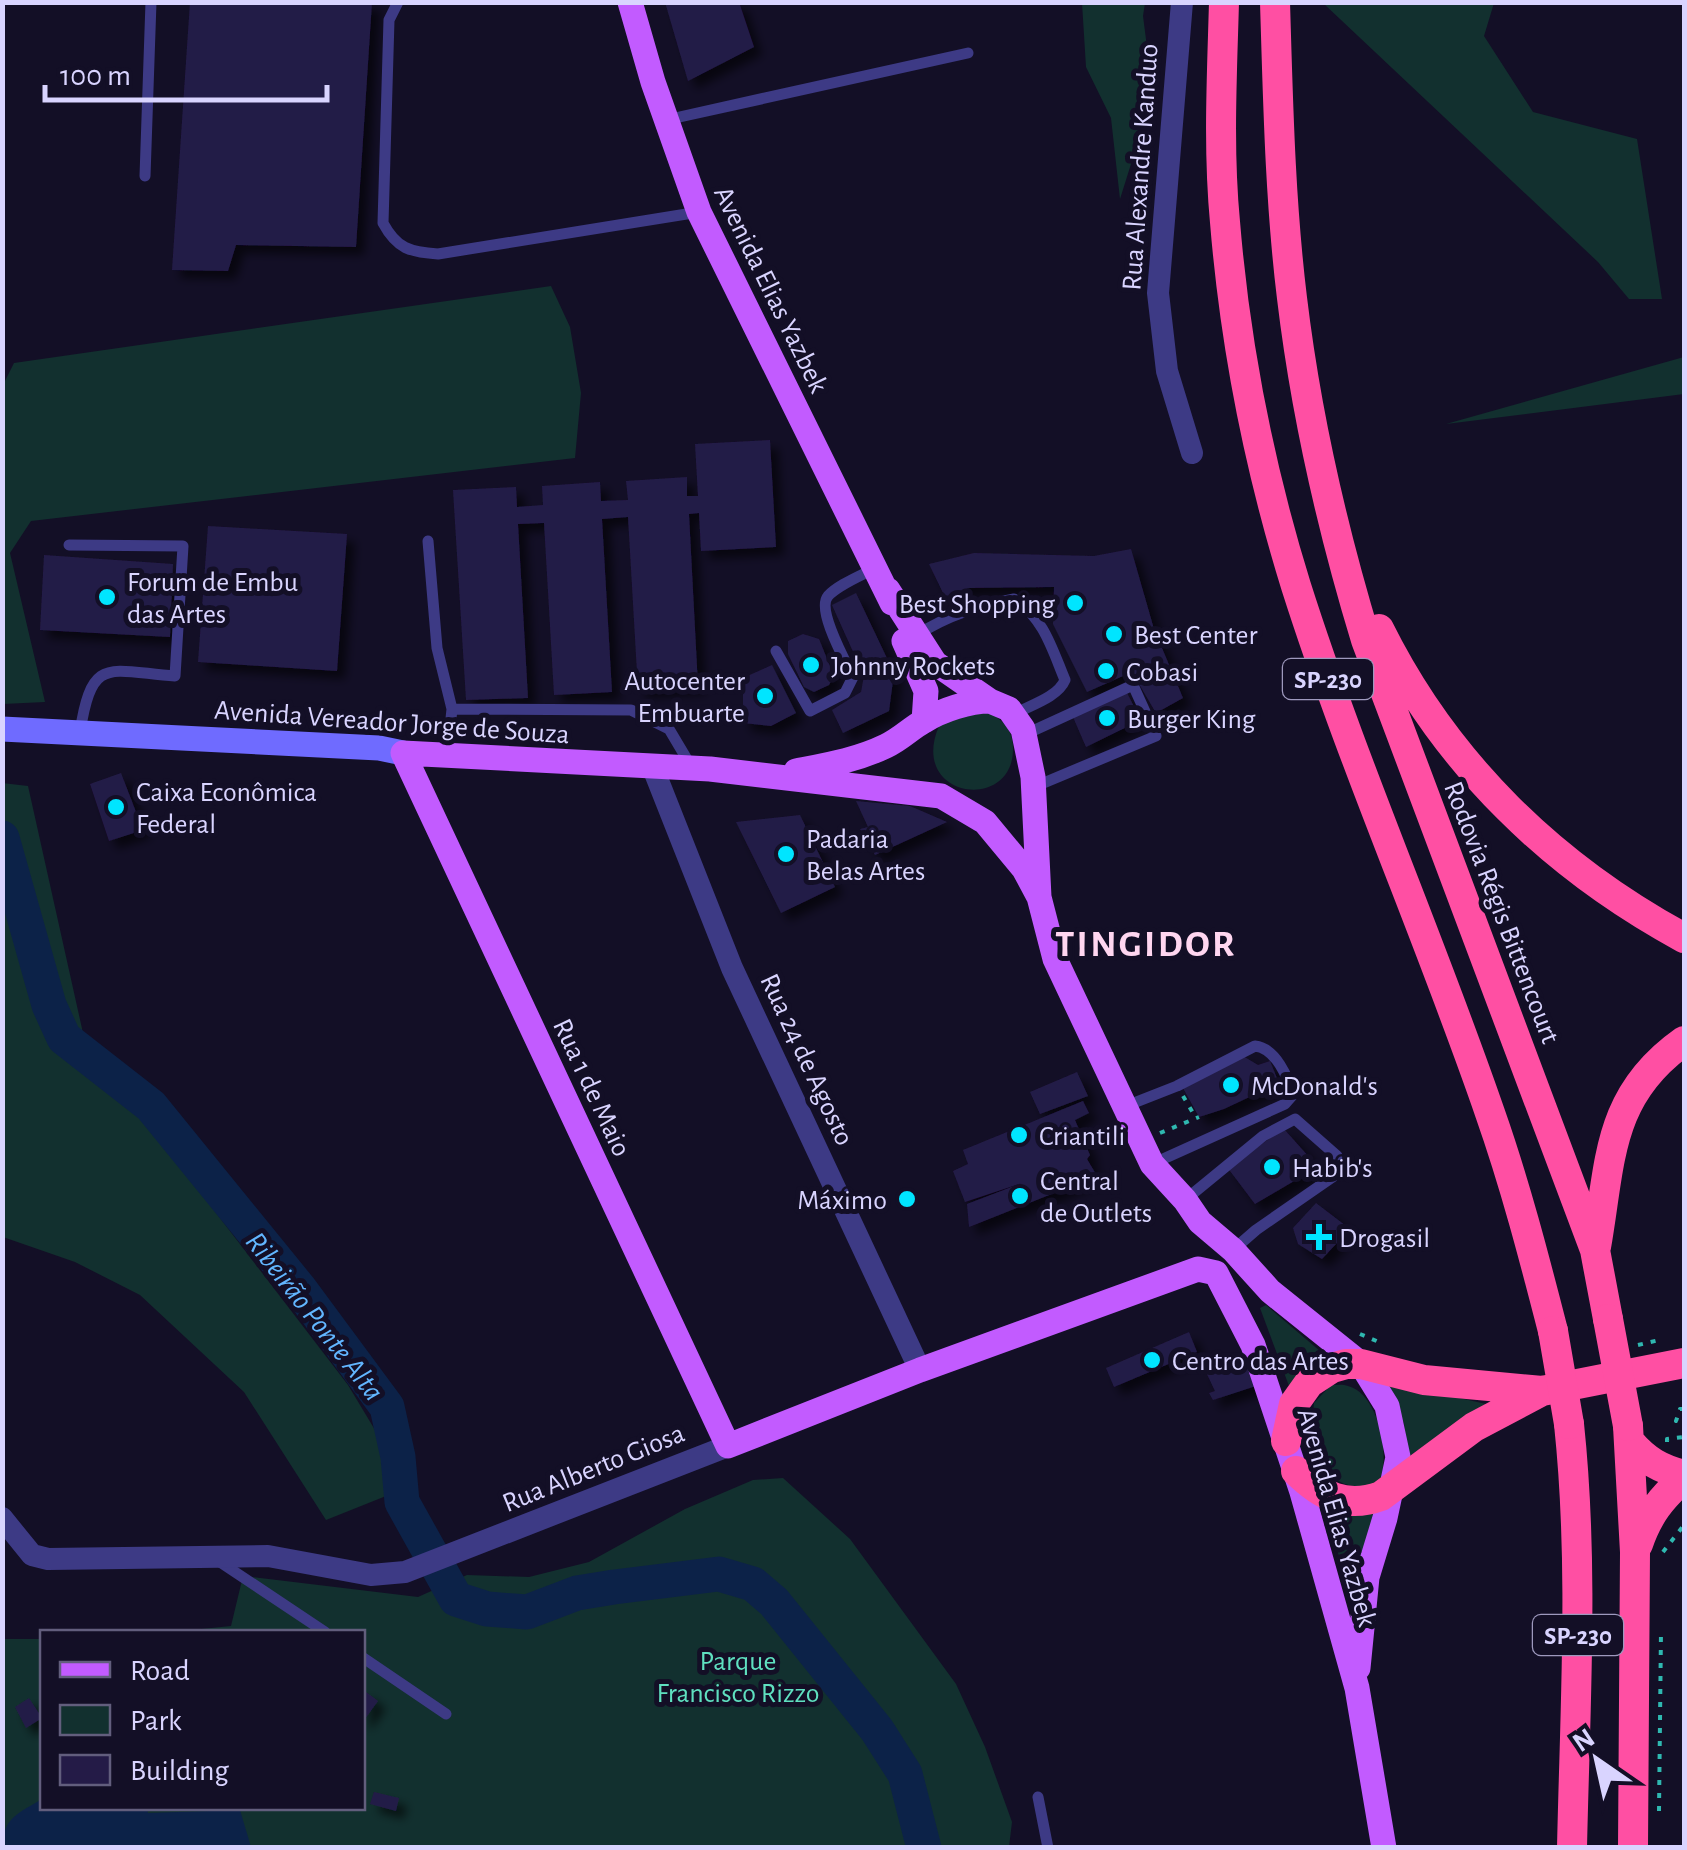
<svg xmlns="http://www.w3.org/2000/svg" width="1687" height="1850" font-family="'Alegreya Sans',sans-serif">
<defs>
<filter id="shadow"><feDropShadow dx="8" dy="8" stdDeviation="5" flood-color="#0009"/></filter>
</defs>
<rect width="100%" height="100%" fill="#130f26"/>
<path fill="#12302f" d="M1082,3H1145L1143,16L1153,94L1120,199L1111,118L1086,67Z
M1323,3H1494L1484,36L1533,112L1637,139L1662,299H1629L1598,262Z
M551,286L570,327L581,393L575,458L31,521L10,553L45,702L3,704L2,387L14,363Z
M1684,357V394L1446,424Z
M981,709C1000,717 1014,728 1013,750C1012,813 908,798 939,726Z
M2,783L28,786L85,1042L348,1385L384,1445L386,1496L326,1520L244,1392L140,1295L75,1262L3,1237Z
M1266,1305L1327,1357L1289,1386L1260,1308Z
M1385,1381L1486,1404L1408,1457L1404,1423Z
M1331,1385C1337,1385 1343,1384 1348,1386C1379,1394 1391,1457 1379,1482C1343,1495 1329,1476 1309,1450L1314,1403Z
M783,1478L850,1539L956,1684L985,1747L1012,1822L1009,1847H3L2,1639H42V1808H362V1632H172L231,1626L243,1576L418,1597L467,1575L529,1577L589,1562L685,1509L753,1480Z
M1327,1507L1357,1516L1379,1512L1353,1615Z"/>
<path fill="#0c2248" d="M42,1799V1808H147L148,1813L240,1810L251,1847H3C2,1818 19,1813 42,1799Z"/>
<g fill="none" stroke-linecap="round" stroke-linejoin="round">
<path stroke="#0c2248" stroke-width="35" d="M2,838L49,1005L64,1038L151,1106L299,1288L387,1407L398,1457L402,1502L456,1599L487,1609L527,1612L577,1593L614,1587L719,1574L753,1584L774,1602L877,1730L905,1774L924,1848"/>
</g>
<path fill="#241b47" filter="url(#shadow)" d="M190,2H372L356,247L236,245L228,271L172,270Z
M665,2H739L754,47L688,81Z
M770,440L776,547L701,551L699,513L689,514L698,686L638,690L628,517L602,519L612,692L554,695L544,523L518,524L528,698L466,700L453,490L516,487L517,507L543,505L542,486L600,482L601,501L628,500L626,481L687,477V496H698L695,444Z
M208,526L347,534L337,671L198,662Z
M1131,549L1154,629L1183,698L1156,713L1132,672L1087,692L1053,624L1054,587L969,588L945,597L929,564L974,553L1094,556Z
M44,555L173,564L170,637L40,630Z
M856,593L894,673L889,711L843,733L832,710L861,692L864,676L832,605Z
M803,634L819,639L834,676L829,685L814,692L804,687L788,654V641Z
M772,665L796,713L771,726L743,723V678Z
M1126,691L1141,720L1086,747L1073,717Z
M121,773L143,830L109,841L90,784Z
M856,801L910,806L947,822L875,855L860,829L868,827Z
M800,815L835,887L781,913L736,822Z
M1243,1056L1258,1065L1270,1061L1279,1083L1224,1109L1199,1117L1183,1088Z
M1077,1072L1088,1096L1040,1114L1030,1092Z
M1083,1101L1089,1113L1075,1120L1090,1155L1087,1159L1097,1176L969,1227L967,1204L1022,1183L965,1202L953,1171L968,1164L963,1150Z
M1284,1129L1318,1167L1255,1204L1227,1167Z
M1316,1203L1350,1229L1322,1259L1298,1244L1293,1228Z
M1189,1332L1197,1352L1114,1387L1106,1368Z
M1242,1354L1256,1386L1213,1400L1209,1393L1215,1391L1205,1370Z
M362,1689L378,1701L362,1723Z
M29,1698L42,1718L26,1728L15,1707Z
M374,1792L399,1798L396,1811L370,1804Z"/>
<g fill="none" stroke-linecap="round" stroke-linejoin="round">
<path stroke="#2fb8b0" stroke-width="4" stroke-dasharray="5 8" stroke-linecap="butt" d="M1183,1096L1196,1118
M1160,1133L1199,1117
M1360,1334L1379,1342
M1638,1345L1659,1340L1660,1344
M1684,1409H1680L1676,1421H1684
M1667,1442V1439L1684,1437
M1663,1552L1684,1525
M1659,1811L1661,1631"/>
<path stroke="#3d3a85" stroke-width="11" d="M398,2L389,20L383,223C397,249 410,252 438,254L699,212
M666,120L968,53
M145,176L151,2
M428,541L437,648L452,709
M69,545L183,546L175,676C108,671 92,655 80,732
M917,635C948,615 978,606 1014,599C1044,618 1052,649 1065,680C1058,697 1031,705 1014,714
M776,651L810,711L845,693L853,677C846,662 816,610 828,596C839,584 863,575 877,567
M1026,734L1133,685L1156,736L1034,787
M447,756L452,709L631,710L669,729L691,766
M1126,1106L1177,1086L1255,1046C1275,1048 1289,1077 1292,1096L1285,1104L1152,1164
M1185,1200L1263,1136L1295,1119L1337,1156L1340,1167L1334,1176L1256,1230L1233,1250
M217,1560L325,1632
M362,1657L446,1714
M1038,1797L1048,1848"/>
<path stroke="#3d3a85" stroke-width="22" d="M1182,2L1158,293L1167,371L1192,453
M653,768L732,968L920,1370
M2,1518L32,1555L48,1559L268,1556L371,1575L405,1572L728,1446"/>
<path stroke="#6f6bff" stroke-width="25" d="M2,729L379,748L403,753"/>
<path stroke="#c25bff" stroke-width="25" d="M630,2L653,82L699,212L892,603
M888,590L935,663L990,701L1009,709L1023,729L1033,777L1039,897L1055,959L1152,1164L1185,1200L1200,1222L1233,1250L1270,1291L1361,1364L1387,1406L1398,1457L1385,1518L1367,1577L1358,1668
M904,641L926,691L924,721
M796,771C827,765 857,760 886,746C901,739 911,728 924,721C942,710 969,701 990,701
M1039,897L1024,869L985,822L941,796L710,769L403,753L728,1446L920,1370L1198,1269L1216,1273L1253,1345L1302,1492L1357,1688L1384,1848"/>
<path stroke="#ff4fa3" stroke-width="30" d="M1224,2C1222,75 1218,149 1225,222C1235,344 1260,470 1296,586C1353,765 1429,936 1490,1113C1515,1184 1534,1257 1553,1331
M1275,2C1278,101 1280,200 1292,298C1306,415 1332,528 1366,640L1595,1250L1608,1319
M1379,629C1446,764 1553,867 1684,938
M1596,1247C1611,1162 1606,1096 1684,1041
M1569,1424C1584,1565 1575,1706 1572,1848
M1628,1426L1635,1552L1633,1848
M1286,1441L1294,1404L1309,1383L1332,1368L1346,1364H1361L1424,1380L1542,1391L1684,1363
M1630,1442C1646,1461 1661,1469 1684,1475
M1296,1471C1321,1496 1346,1509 1381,1496L1474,1427L1542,1391
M1638,1544C1648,1515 1661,1498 1684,1478"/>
<path stroke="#ff4fa3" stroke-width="30" d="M1608,1319L1628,1426
M1553,1331L1569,1424"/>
</g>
<g fill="#00e5ff" stroke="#130f26" stroke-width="4">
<circle cx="107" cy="597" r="10"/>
<circle cx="1075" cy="603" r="10"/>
<circle cx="1114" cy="634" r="10"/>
<circle cx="811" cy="665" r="10"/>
<circle cx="1106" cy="671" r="10"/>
<circle cx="765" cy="696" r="10"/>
<circle cx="1107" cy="718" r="10"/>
<circle cx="116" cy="807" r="10"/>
<circle cx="786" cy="854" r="10"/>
<circle cx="1231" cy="1085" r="10"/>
<circle cx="1019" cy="1135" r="10"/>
<circle cx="1272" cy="1167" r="10"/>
<circle cx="1020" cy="1196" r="10"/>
<circle cx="907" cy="1199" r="10"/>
<path d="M1314 1222h10v10h10v10h-10v10h-10v-10h-10v-10h10z"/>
<circle cx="1152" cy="1360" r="10"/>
</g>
<g text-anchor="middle" stroke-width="10" stroke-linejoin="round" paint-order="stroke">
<g fill="#130f26" stroke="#9e99be" stroke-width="2.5">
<rect x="1283" y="659" width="90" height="40" rx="8"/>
<rect x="1533" y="1615" width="90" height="40" rx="8"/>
</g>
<g font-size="25" font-weight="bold" fill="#d9d4ff">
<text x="1328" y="688">SP-230</text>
<text x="1578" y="1644">SP-230</text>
</g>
<g font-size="28" fill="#d9d4ff" stroke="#130f26">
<text transform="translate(1139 167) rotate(-86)" y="10">Rua Alexandre Kanduo</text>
<text transform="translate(772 289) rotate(64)" y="10">Avenida Elias Yazbek</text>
<text transform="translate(392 721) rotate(4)" y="10">Avenida Vereador Jorge de Souza</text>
<text transform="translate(1503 912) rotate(69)" y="10">Rodovia Régis Bittencourt</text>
<text transform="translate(808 1059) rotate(65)" y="10">Rua 24 de Agosto</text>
<text transform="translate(593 1087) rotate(65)" y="10">Rua 1 de Maio</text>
<text transform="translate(593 1467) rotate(-22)" y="10">Rua Alberto Giosa</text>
<text transform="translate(1338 1517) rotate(74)" y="10">Avenida Elias Yazbek</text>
</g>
<g font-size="28" fill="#d9d4ff" stroke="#130f26" text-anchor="start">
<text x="127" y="591">Forum de Embu<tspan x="127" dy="32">das Artes</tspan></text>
<text x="1055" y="613" text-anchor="end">Best Shopping</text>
<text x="1134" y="644">Best Center</text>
<text x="831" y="675">Johnny Rockets</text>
<text x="1126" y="681">Cobasi</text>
<text x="745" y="690" text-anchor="end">Autocenter<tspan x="745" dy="32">Embuarte</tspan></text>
<text x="1127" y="728">Burger King</text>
<text x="136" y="801">Caixa Econômica<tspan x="136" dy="32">Federal</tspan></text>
<text x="806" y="848">Padaria<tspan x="806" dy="32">Belas Artes</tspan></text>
<text x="1251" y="1095">McDonald's</text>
<text x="1039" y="1145">Criantili</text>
<text x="1292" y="1177">Habib's</text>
<text x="1040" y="1190">Central<tspan x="1040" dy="32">de Outlets</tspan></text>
<text x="887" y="1209" text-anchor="end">Máximo</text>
<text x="1339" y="1247">Drogasil</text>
<text x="1172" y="1370">Centro das Artes</text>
</g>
<g font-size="28" fill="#5fe0c0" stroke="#130f26">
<text x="738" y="1670">Parque<tspan x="738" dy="32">Francisco Rizzo</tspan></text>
</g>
<g font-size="30" font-style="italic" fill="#62b6ff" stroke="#130f26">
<text transform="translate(315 1316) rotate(52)" y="10">Ribeirão Ponte Alta</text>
</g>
<g font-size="38" font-weight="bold" letter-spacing="2.5" fill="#ffd6f0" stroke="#130f26">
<text x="1146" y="956">TINGIDOR</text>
</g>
</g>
<rect width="1687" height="1850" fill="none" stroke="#d9d4ff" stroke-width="10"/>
<rect x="40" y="1630" width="325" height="180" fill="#130f26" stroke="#625e7d" stroke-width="2.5"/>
<rect x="60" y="1662" width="50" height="15" fill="#c25bff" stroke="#625e7d" stroke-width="2.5"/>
<text x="130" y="1680" font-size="30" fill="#d9d4ff">Road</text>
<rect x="60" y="1705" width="50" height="30" fill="#12302f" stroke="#625e7d" stroke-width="2.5"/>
<text x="130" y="1730" font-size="30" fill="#d9d4ff">Park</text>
<rect x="60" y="1755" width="50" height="30" fill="#241b47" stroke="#625e7d" stroke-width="2.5"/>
<text x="130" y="1780" font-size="30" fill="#d9d4ff">Building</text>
<g transform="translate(1597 1760) rotate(326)" stroke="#130f26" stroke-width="8" paint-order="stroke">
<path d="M0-8L18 38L0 25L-18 38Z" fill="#d9d4ff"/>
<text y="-15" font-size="28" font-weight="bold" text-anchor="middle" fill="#d9d4ff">N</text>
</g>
<path d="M45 85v15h282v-15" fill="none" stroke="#d9d4ff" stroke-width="5"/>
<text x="60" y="85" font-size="30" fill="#d9d4ff" stroke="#130f26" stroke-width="8" paint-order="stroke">100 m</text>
</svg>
